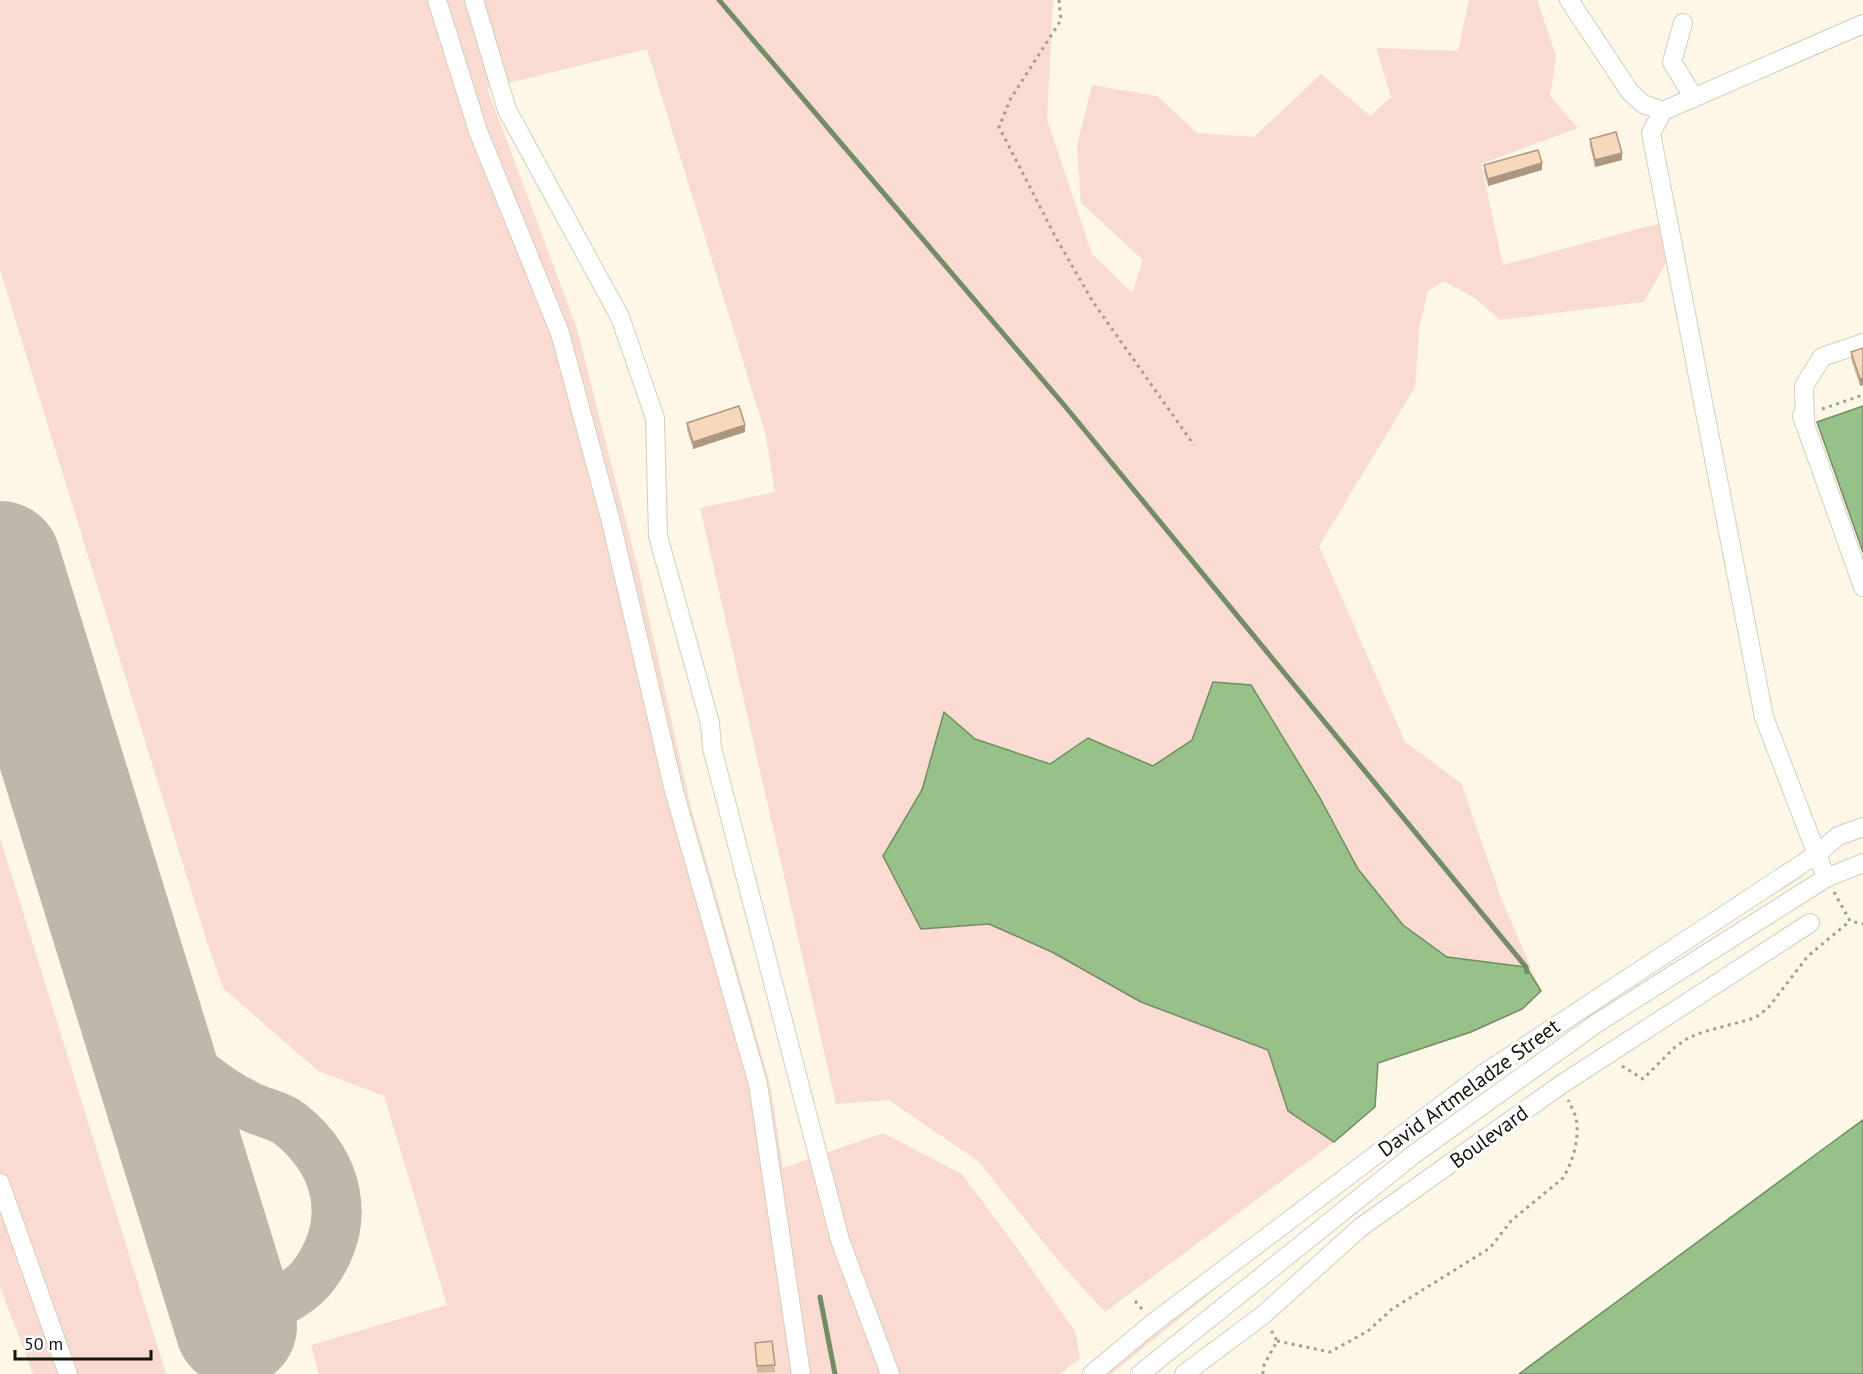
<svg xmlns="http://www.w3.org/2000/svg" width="1863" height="1374" font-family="'PT Sans',sans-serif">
<rect width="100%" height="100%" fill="#fdf7e8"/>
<path fill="#fadbd1" d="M0,0H1053L1047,120L1092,254L1132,293L1143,260L1081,203L1077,146L1092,85L1157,96L1197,133L1254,137L1321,74L1370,116L1391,97L1376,48L1458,51L1469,0H1537L1556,56L1550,96L1578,128L1481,164L1503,265L1668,221L1674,248L1644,302L1500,320L1475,298L1443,281L1428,291L1419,328L1415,387L1319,546L1405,742L1461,783L1501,898L1541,991L1526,967L1447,957L1403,925L1358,869L1320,798L1251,685L1213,682L1192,740L1153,766L1088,738L1050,764L975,739L944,713L922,790L883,856L921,929L989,924L1052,952L1141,1002L1269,1050L1288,1111L1334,1142L1105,1312L1061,1264L978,1161L889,1100L836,1104L700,508L775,492L766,436L647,49L487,88L577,329L639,573L690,804L770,1084L783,1168L883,1133L962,1174L1014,1244L1075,1331L1080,1358L1060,1374H319L311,1345L447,1305L384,1096L318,1071L224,989L210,952L0,270Z
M0,838L166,1374H33L0,1287Z
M1800,875L1802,877C1706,937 1608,995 1514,1058C1374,1155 1243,1267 1111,1374H1106L1348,1179L1513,1056Z"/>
<path fill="#97c189" stroke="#708d64" stroke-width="1.5" d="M1863,406V552L1817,422Z
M1213,682L1251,685L1320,798L1358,869L1403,925L1447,957L1526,967L1541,991L1522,1009L1471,1032L1378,1063L1375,1107L1334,1142L1288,1111L1268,1050L1141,1002L1052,952L989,924L921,929L883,856L922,790L944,712L975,739L1050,764L1088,738L1153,766L1192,740Z
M1863,1120V1374H1519L1830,1144Z"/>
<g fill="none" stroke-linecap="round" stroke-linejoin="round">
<path stroke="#708d64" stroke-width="5" d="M719,0L1064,405L1526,967L1527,972
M820,1297L835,1374"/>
<path stroke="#beb8ac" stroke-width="50" d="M120,950L152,1164L193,1304C212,1307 236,1314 256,1310C278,1305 303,1291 316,1272C352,1220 339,1163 290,1124C279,1115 262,1113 249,1106C215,1090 185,1064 159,1037C154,1032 147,1027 143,1021C136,1009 129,979 124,965"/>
<path stroke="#beb8ac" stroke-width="122" d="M0,562L236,1326"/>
<defs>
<path id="minor" d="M437,0L478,131L560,333L611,522L674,791L758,1084L801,1374
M474,0L507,110L620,317L655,418L658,536L710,723L712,748L840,1240L890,1374
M1569,0L1630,92L1643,104L1663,111
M1683,23L1672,62L1694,98
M1863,343L1822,357L1804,386L1805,421L1802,416L1863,587
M1826,878L1764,717L1651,133L1663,111L1863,24
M0,1183L68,1374
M1092,1374L1153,1323L1483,1074L1817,854L1838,836L1863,827
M1140,1374L1413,1155L1597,1023L1826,878L1863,863
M1184,1374L1263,1315L1361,1227L1562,1084L1810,923"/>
</defs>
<use href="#minor" stroke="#d3cebf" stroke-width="20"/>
<path stroke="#a39f93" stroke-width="3" stroke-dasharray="3 4.5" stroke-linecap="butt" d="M1059,0L1061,20L1011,98L999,127L1055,236L1093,302L1194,445
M1822,409L1863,395
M1834,892L1850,921L1863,924
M1622,1066L1643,1079L1674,1048L1688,1038L1703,1032L1755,1018L1768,1008L1808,956L1850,921
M1135,1301L1142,1309
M1277,1341L1330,1352L1368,1331L1392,1309L1490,1248L1511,1221L1563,1178C1573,1162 1580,1137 1576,1118C1574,1112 1571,1105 1568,1100
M1263,1374V1367L1277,1341L1271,1330"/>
<use href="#minor" stroke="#fff" stroke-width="18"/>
</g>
<path fill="#d5baa0" d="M1590,139L1622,160L1595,167L1590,146Z
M1484,165L1542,170L1488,186L1484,172Z
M1863,348L1860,386L1851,359V352Z
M687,423L745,432L693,449L687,430Z
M755,1343L775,1365V1372L757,1373Z"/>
<path fill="#ae9782" d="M1622,153V160L1595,167V160Z
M1542,163V170L1488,186V179Z
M1863,378V385L1860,386V379Z
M745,425V432L693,449V442Z"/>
<path fill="#f8d8ba" stroke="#ae9782" stroke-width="1.5" d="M1616,132L1622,153L1595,160L1590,139Z
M1538,150L1542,163L1488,179L1484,165Z
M1863,348V378L1860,379L1851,352Z
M739,406L745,425L693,442L687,423Z
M772,1341L775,1365L757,1366L755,1343Z"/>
<g text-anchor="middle" stroke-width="6" stroke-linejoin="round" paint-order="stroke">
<g font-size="21" fill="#16140e" stroke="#fff">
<text transform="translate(1469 1088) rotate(-36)" y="7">David Artmeladze Street</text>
<text transform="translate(1489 1137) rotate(-36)" y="7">Boulevard</text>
</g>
</g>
<path d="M15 1350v9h136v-9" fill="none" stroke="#16140e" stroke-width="3"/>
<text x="24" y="1350" font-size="18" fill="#16140e" stroke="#ffffff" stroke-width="4.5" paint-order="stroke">50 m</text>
</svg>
